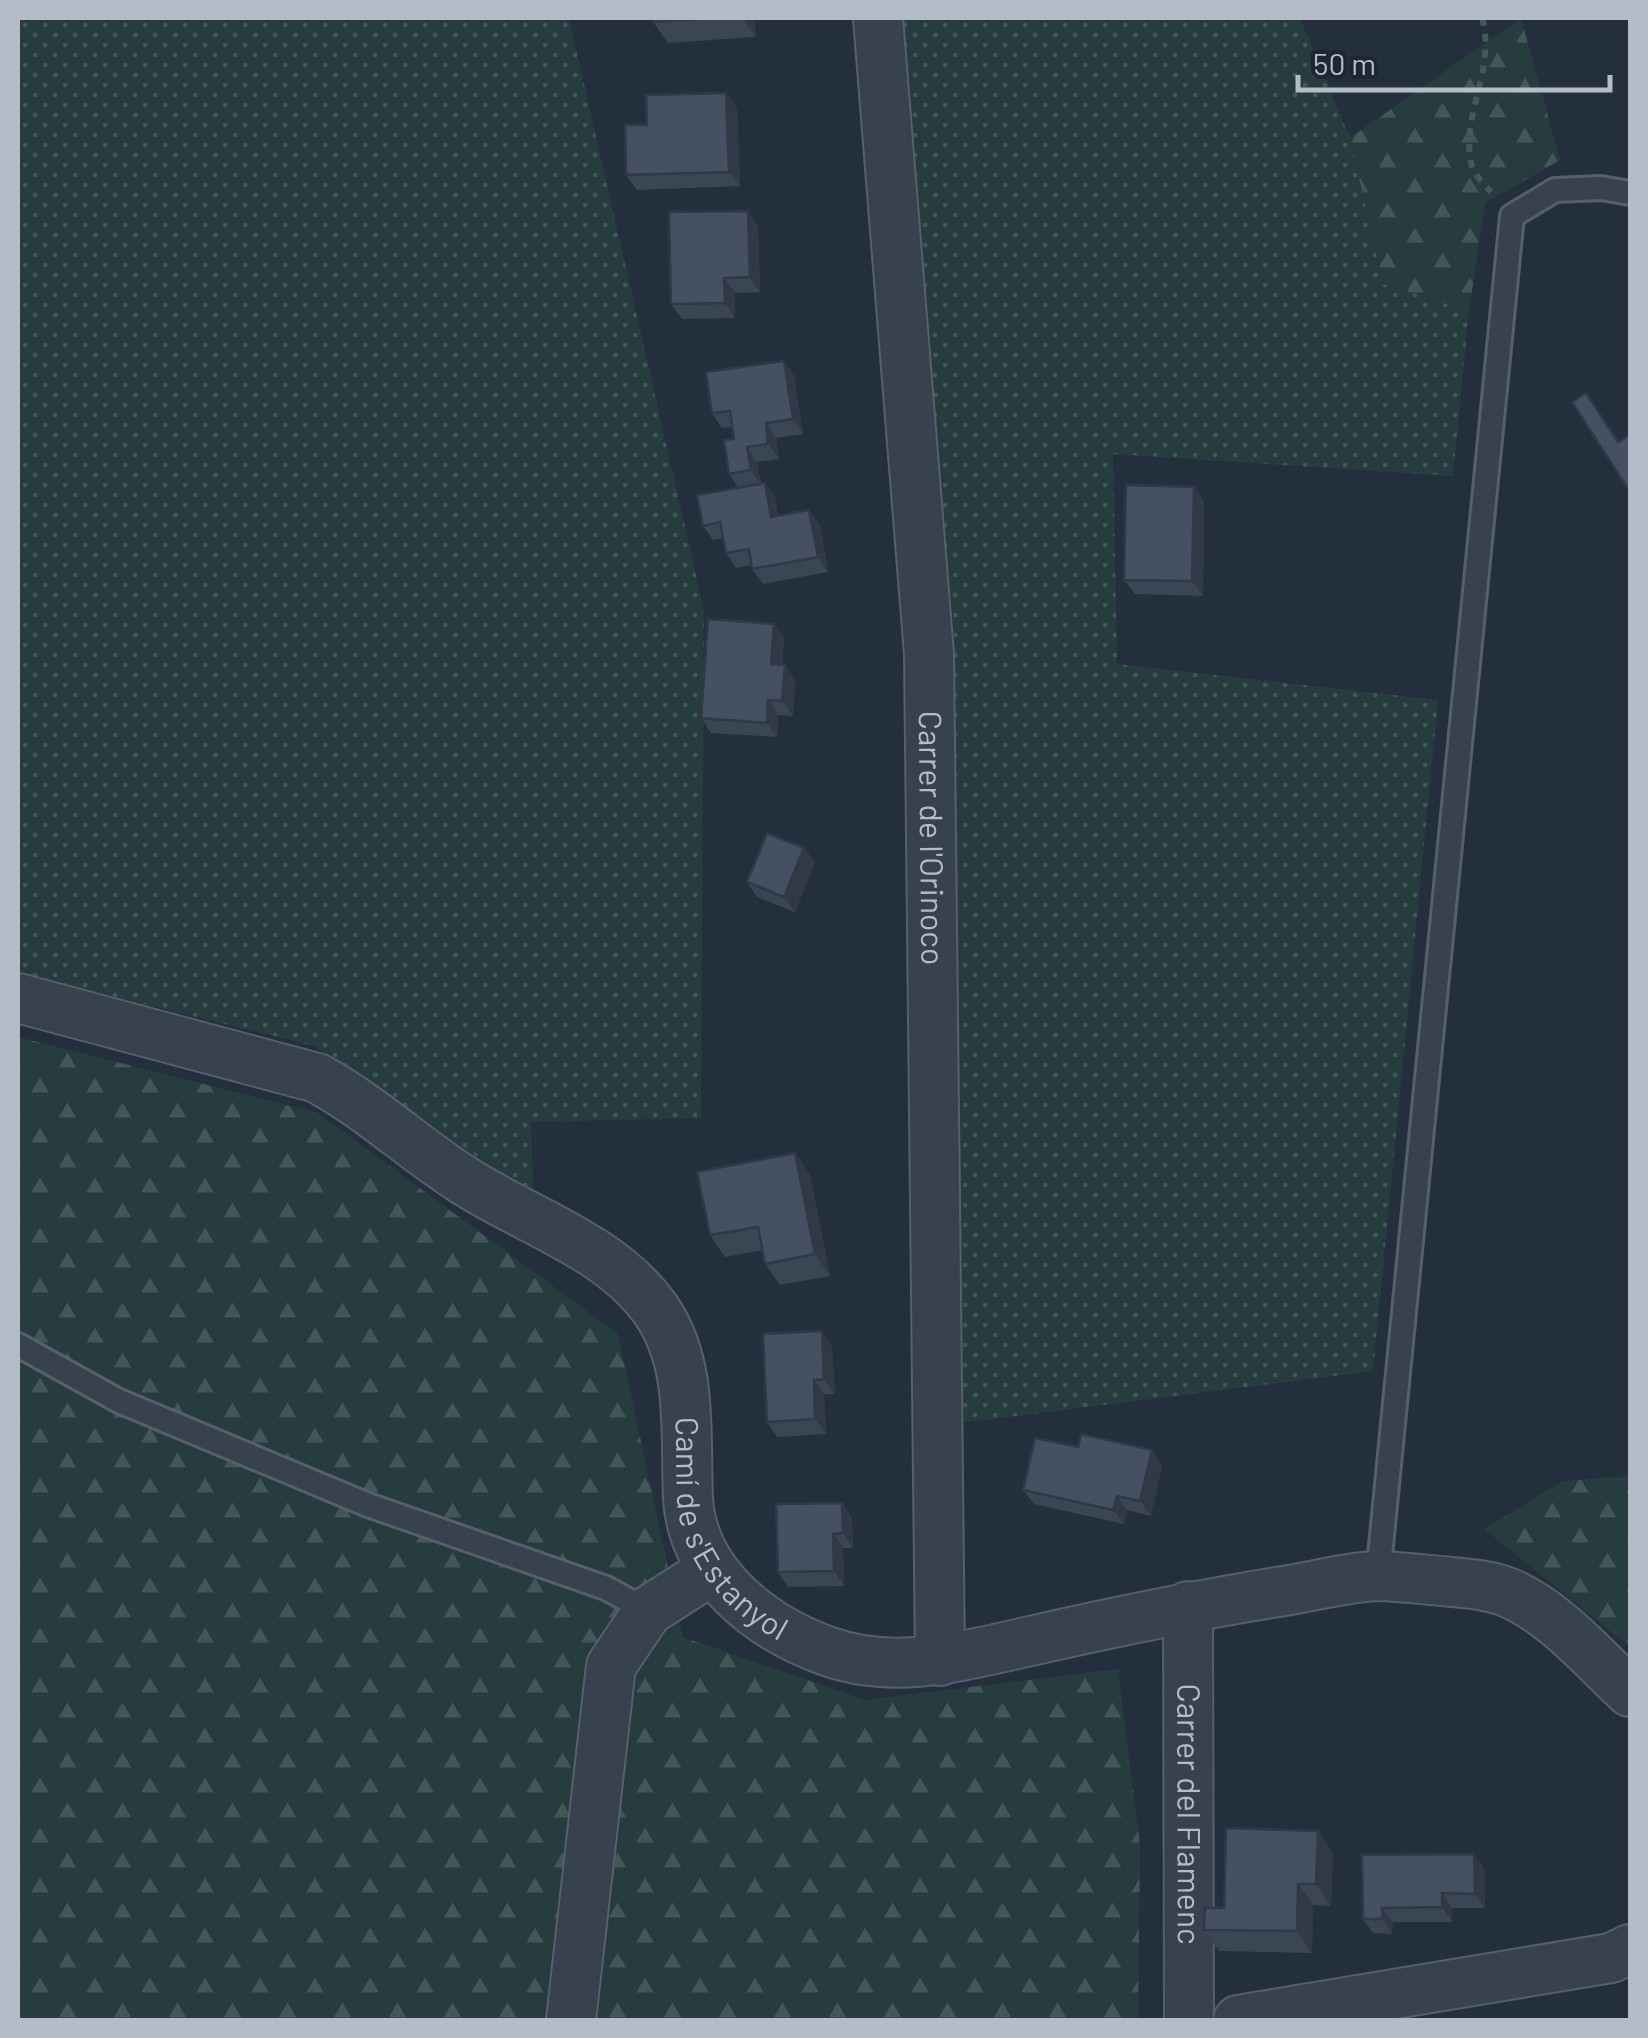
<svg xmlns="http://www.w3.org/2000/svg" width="1648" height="2038" font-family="Barlow,sans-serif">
<defs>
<pattern id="grass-dots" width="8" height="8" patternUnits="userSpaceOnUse" patternTransform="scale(2.5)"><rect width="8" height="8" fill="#263c3f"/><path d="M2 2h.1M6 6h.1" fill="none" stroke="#435659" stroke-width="1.8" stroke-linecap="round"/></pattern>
<pattern id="forest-firs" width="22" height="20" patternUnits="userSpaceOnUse" patternTransform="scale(2.5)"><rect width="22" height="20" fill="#263c3f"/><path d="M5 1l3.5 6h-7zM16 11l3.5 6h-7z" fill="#435659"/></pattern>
</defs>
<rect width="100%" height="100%" fill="#242f3e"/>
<path fill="url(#grass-dots)" d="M18,18H569L704,610L701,1118L531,1122L533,1192L444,1136L314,1046L18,973Z
M898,18H1300L1350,138L1383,283L1469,311L1453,476L1113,454L1117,664L1438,700L1373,1371L953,1424L954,632Z"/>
<path fill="url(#forest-firs)" d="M1521,18L1560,160L1485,203L1469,311L1383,284L1350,138Z
M18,1037L318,1113L618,1334L683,1637L865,1700L1118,1669L1140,1845L1138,2020H18Z
M1630,1476V1647L1484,1529L1563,1481Z"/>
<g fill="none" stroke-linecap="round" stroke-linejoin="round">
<defs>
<path id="lane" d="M18,1345L119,1401L368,1505L606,1588L648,1611
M1378,1576L1512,216L1555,190L1601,188L1630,193"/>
<g id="street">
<path id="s1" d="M878,18L929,654L940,1661"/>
<path id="s2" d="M18,998L317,1078C369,1106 412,1147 462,1179C526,1221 610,1245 656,1310C694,1365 685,1434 688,1498C692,1574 760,1627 827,1651C893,1675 959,1657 1026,1642C1114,1622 1201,1604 1290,1590C1319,1585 1352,1576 1382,1576C1401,1577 1421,1579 1441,1581C1462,1583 1486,1584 1507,1592C1555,1612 1593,1658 1630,1692"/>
<path id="s3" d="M1188,1606L1189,2020"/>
<path d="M571,2020L611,1666L648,1611L712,1570"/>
<path d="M1238,2020L1611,1958L1630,1949"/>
</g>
</defs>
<use href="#lane" stroke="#565f6c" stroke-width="28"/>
<use href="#street" stroke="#565f6c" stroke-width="52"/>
<path stroke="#44595c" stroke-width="6" stroke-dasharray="8 8" stroke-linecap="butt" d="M1482,18C1497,68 1459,118 1472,167C1475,176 1485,185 1491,192"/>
<use href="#lane" stroke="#38414e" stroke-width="22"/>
<use href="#street" stroke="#38414e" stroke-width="48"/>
</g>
<path fill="#3b4654" d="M653,18H754L756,37L668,43L653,22Z
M737,107L740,186L637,190L626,175Z
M758,225L760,292L735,293V318L682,319L671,304Z
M794,375L803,434L776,438L779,459L757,462L761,483L775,497L778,516L820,525L828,572L763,584L752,569V565L736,568L726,553L723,538L713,540L703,526L738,487L729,474L734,439L732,427L722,428L712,413Z
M1194,487L1204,501L1203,596L1135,594L1124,580Z
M774,624L784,638L782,665L795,680L793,716L778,715L777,737L711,733L701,718Z
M804,848L815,862L795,912L757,897L747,882Z
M795,1153L810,1175L830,1276L780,1285L765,1264L763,1250L725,1257L710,1235Z
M832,1346L835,1394H824L826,1434L777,1437L767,1422Z
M1162,1465L1151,1516L1127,1510L1124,1524L1034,1504L1023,1490Z
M842,1503L852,1518L853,1548H843L844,1586L788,1587L778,1572Z
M1333,1852L1331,1906L1313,1905L1312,1953L1219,1951L1204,1930L1224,1908Z
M1362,1855L1484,1868L1485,1908H1452V1922H1393L1392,1934L1373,1933L1363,1919Z"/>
<path fill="#303945" d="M742,18H754L756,37Z
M726,93L737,107L740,186L729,172Z
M748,211L758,225L760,292L750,277Z
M724,278L735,293V318L725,303Z
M784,361L794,375L803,434L793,419Z
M766,423L776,438L779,459L768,444Z
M747,447L757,462L761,485L751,470Z
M765,483L775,497L781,532L771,517Z
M1194,487L1204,501L1203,596L1192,581Z
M809,510L820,525L828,572L818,557Z
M774,624L784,638L781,678L771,664Z
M785,665L795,680L793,716L782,701Z
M768,700L778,715L777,737L767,723Z
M804,848L815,862L795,912L784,897Z
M795,1153L810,1175L830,1276L815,1254Z
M822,1331L832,1346L835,1394L824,1379Z
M814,1380L824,1394L826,1434L815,1419Z
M1152,1450L1162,1465L1151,1516L1140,1501Z
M1117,1496L1127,1510L1124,1524L1113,1510Z
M842,1503L852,1518L853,1548L843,1533Z
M833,1534L843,1548L844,1586L834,1571Z
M1318,1831L1333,1852L1331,1906L1316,1884Z
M1474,1854L1484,1868L1485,1908L1475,1894Z
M1298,1884L1313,1905L1312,1953L1297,1931Z
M1442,1893L1452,1908V1922L1442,1907Z
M1382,1908L1393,1922L1392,1934L1382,1919Z"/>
<path fill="#455162" stroke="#303945" stroke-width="2.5" d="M653,18H716L653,22Z
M726,93L729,172L626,175L625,125H647L646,95Z
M748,211L750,277L724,278L725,303L671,304L669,212Z
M784,361L793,419L766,423L768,444L747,447L751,470L729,474L724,440L734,439L730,411L712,413L706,372Z
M1586,393L1618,442L1630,435V492L1572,402Z
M765,483L771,517L809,510L818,557L752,569L749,549L726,553L720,522L703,526L697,495Z
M1126,485L1194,487L1192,581L1124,580Z
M708,619L774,624L771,664L785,665L782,701L768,700L767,723L701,718Z
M767,833L804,848L784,897L747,882Z
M795,1153L815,1254L765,1264L758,1227L710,1235L697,1172Z
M822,1331L824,1379L814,1380L815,1419L767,1422L763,1334Z
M1081,1434L1152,1450L1140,1501L1117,1496L1113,1510L1023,1490L1035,1438L1078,1447Z
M842,1503L843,1533L833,1534L834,1571L778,1572L776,1504Z
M1226,1828L1318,1831L1316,1884H1298L1297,1931L1204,1930L1205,1908H1224Z
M1474,1854L1475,1894L1442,1893V1907L1382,1908V1919H1363L1362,1855Z"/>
<g text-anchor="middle" stroke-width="9" stroke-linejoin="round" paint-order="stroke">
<g font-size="32" fill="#b4bcc9" stroke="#1d2633">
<text dy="11" stroke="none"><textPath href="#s1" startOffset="822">Carrer de l'Orinoco</textPath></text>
<text dy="11" stroke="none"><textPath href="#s2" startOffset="962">Camí de s'Estanyol</textPath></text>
<text dy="11" stroke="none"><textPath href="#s3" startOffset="208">Carrer del Flamenc</textPath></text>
</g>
</g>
<rect width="1648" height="2038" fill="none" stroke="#b4bcc9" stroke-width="40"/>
<path d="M1298 75v15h312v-15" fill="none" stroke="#b4bcc9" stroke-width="5"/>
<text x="1313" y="75" font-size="30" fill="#b4bcc9" stroke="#1d2633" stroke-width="8" paint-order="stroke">50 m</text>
</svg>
